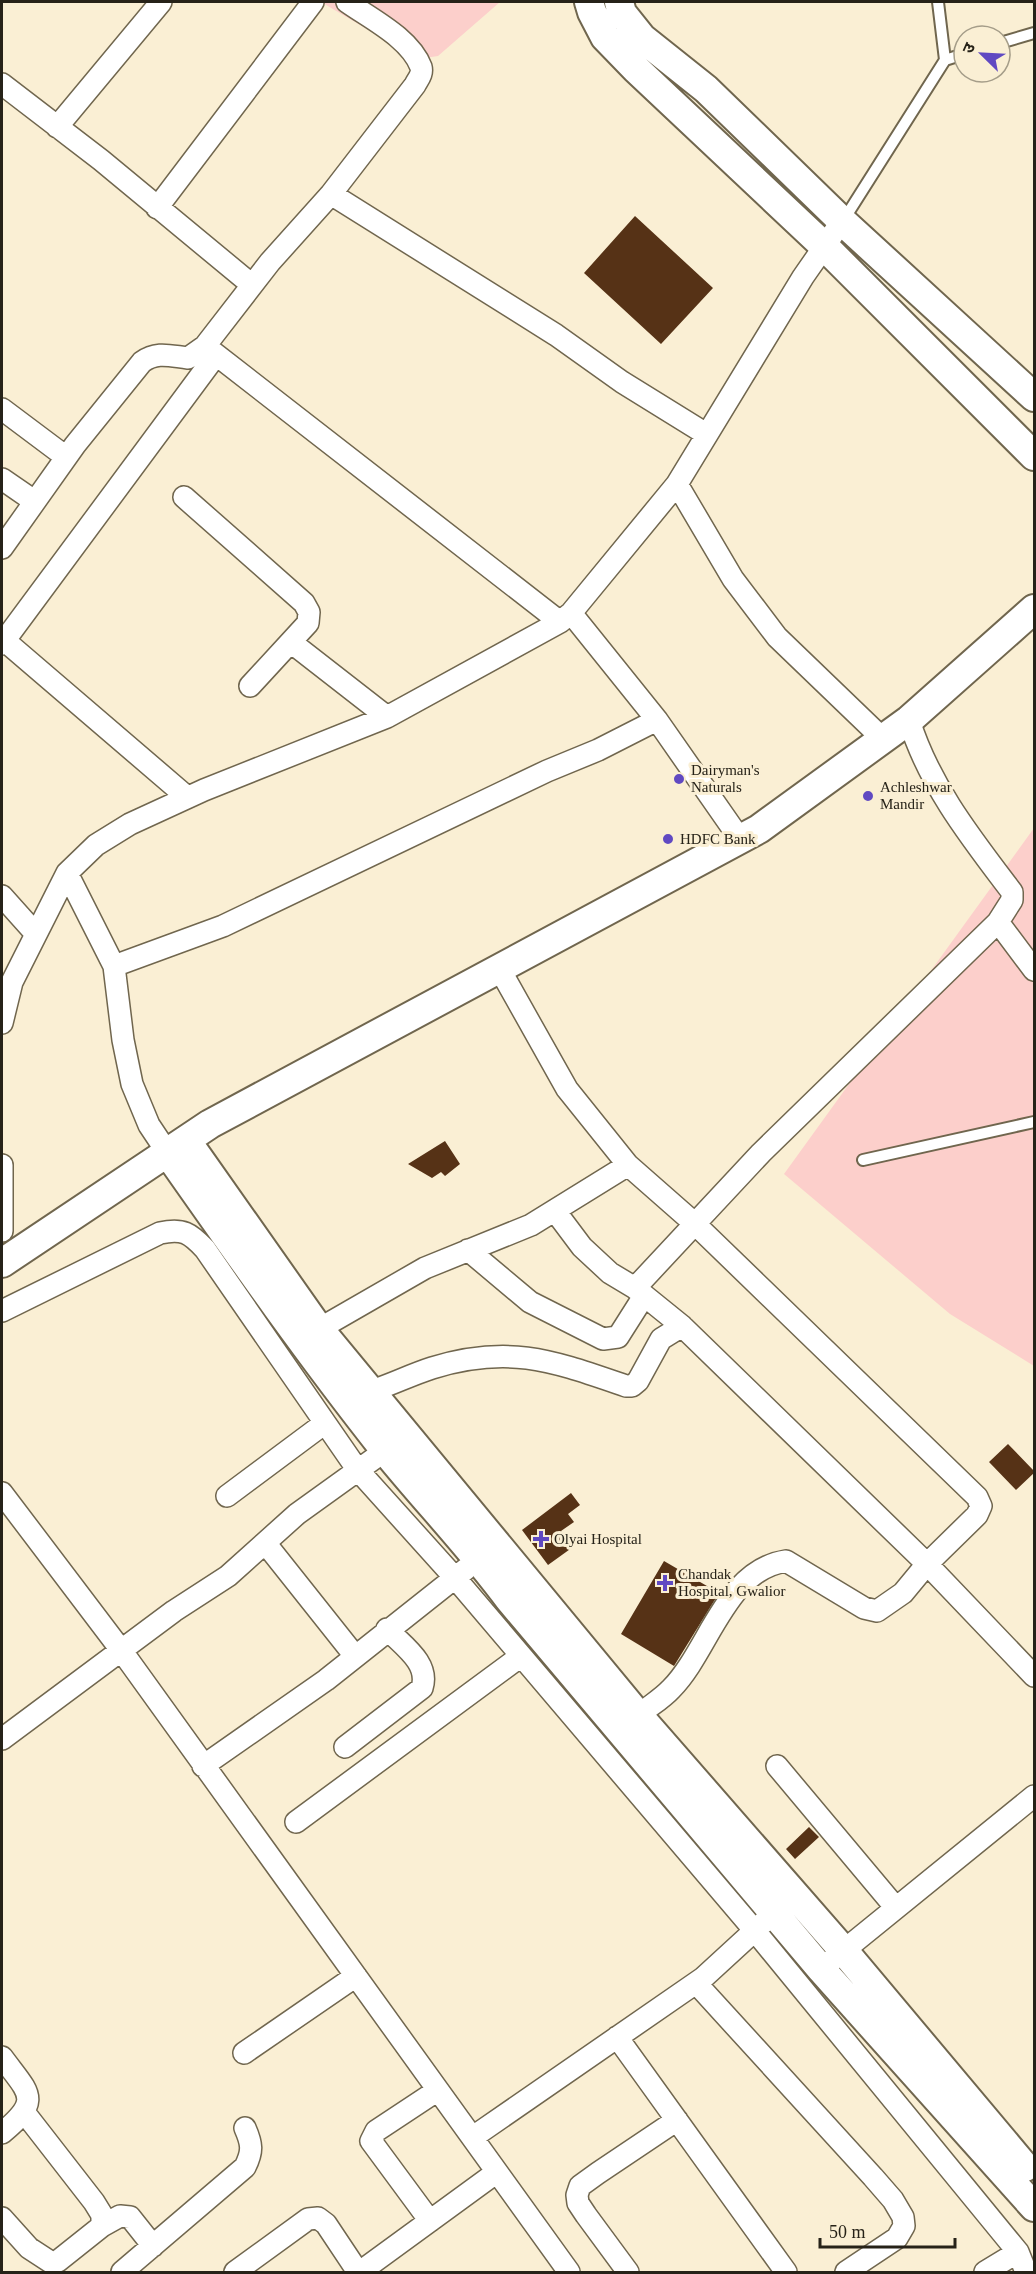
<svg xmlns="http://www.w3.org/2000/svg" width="1036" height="2274" font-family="'Times New Roman','Noto Sans Devanagari',serif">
<rect width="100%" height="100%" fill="#faefd4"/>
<path fill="#fccfcb" d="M321,2H500L438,56L418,59Z
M1034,828V1366L950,1314L784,1174Z"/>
<path fill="#563216" d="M635,216L713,288L661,344L584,273Z
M445,1141L460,1164L445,1176L441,1172L432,1178L408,1164Z
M1008,1444L1035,1472L1016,1490L989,1462Z
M571,1493L580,1505L568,1514L574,1522L561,1531L573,1547L548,1565L522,1530Z
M664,1561L719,1593L674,1666L621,1634Z
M809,1827L819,1837L795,1859L786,1849Z"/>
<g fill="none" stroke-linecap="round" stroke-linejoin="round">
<defs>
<path id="lane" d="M1000,43L1034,33
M945,60L964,54
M843,221L945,60L938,2
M863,1160L1034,1122"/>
<path id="street" d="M2,84L101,160L252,285
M57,127L161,2
M331,194L556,335L622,382L706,434
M157,208L313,2
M205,346L560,622
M2,409L66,457
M2,479L34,501
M677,484L733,579L777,637L883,739
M184,497L304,603L309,612L308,623L250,686
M2,548L75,445L142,362C157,351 170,356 188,358L205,346L270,262L331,194L415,85C418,79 423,74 421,67C410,38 371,19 347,2
M571,613L657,720L740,839
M4,640L187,797
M292,643L387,717
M2,644L216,355
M67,873L114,966L123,1040L132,1084L149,1125L167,1152
M2,896L36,934
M998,922L1034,970
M114,966L223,926L547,771L598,750L657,720
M499,968L567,1089L628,1165L694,1223L977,1497L981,1506L977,1515L927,1564L903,1593L877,1611L864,1608L786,1561C725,1570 709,1651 671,1689C658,1703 641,1710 629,1725
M2,1023L12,982L67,873L96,845L130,824L204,790L387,717L560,622L571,613L677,484L803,277L842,221
M2,1165V1231
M555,1211L582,1247L610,1273L635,1288L682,1326L927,1564L1034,1676
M468,1250L530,1302L603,1339L618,1337L644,1296
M635,1288L761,1153L998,922L1012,900V892C971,838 929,785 909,720
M2,1311L160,1233C183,1228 190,1233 205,1249L357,1469L456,1579L755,1931L1018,2252L1026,2272
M319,1329L425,1268L531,1225L628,1165
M358,1395C383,1389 407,1376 432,1368C510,1344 553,1361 626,1386H632L638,1381L661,1339L682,1326
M2,1493L121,1650L569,2272
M227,1496L325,1423
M266,1544L355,1656
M2,1739L174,1611L228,1576L297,1514L386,1450
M345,1747L422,1688C430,1663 403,1646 387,1629
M203,1766L326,1680L466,1569
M777,1766L896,1908
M296,1822L521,1656
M821,1969L1034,1796
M696,1983L873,2177L893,2200L903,2217L904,2226L897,2238L846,2272
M617,2037L786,2272
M244,2053L356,1976
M2,2057C29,2094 43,2099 2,2133
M473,2137L703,1978L764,1922
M2,2218L29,2248L52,2263L58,2261L102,2226V2215L94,2202L24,2112
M430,2221L371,2141L376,2131L438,2090
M102,2226L120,2216L130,2217L153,2246
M122,2272L245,2167C253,2151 252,2144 245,2128
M235,2272L308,2219L318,2218L326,2224L358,2272
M360,2272L497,2172
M628,2272L586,2215L578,2203L577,2195L580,2186L598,2173L677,2120
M985,2272L1018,2252"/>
<path id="secondary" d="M589,2L592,12L605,37L636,69L825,247L1034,456
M619,2L622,13L642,38L706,89L842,221L1034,397
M186,1140L319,1329L637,1714L843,1950L1025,2167
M167,1152C238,1253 308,1353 384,1449C425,1500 470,1546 509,1599L821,1969L1034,2207
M2,1263L210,1124L759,829L909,720L1034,609"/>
</defs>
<use href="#lane" stroke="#70664e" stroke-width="14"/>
<use href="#street" stroke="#70664e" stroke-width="24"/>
<use href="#secondary" stroke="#70664e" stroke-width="32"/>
<use href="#lane" stroke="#fff" stroke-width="10"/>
<use href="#street" stroke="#fff" stroke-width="21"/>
<use href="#secondary" stroke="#fff" stroke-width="28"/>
</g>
<g fill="#6049c2" stroke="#faefd4" stroke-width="2">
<circle cx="679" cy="779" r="6"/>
<circle cx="868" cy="796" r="6"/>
<circle cx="668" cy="839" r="6"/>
<path d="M538 1530h6v6h6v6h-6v6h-6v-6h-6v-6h6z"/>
<path d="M662 1574h6v6h6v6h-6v6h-6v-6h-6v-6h6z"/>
</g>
<g text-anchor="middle" stroke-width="6" stroke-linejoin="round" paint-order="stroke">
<g font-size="15" fill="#262218" stroke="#faefd4" text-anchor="start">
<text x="691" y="775">Dairyman's<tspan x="691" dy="17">Naturals</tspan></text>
<text x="880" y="792">Achleshwar<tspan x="880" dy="17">Mandir</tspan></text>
<text x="680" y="844">HDFC Bank</text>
<text x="554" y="1544">Olyai Hospital</text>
<text x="678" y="1579">Chandak<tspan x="678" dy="17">Hospital, Gwalior</tspan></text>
</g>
</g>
<rect width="1036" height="2274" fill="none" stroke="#262218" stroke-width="6"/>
<g transform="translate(982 54) rotate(294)"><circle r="28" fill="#faefd4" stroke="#a59d89" stroke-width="1.5"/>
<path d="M0-4.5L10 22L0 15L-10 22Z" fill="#6049c2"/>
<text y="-9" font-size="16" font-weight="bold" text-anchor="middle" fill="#262218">उ</text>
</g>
<path d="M820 2238v9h135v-9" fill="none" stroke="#262218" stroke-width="3"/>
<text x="829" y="2238" font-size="18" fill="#262218" stroke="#faefd4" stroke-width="4.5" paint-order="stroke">50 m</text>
</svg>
